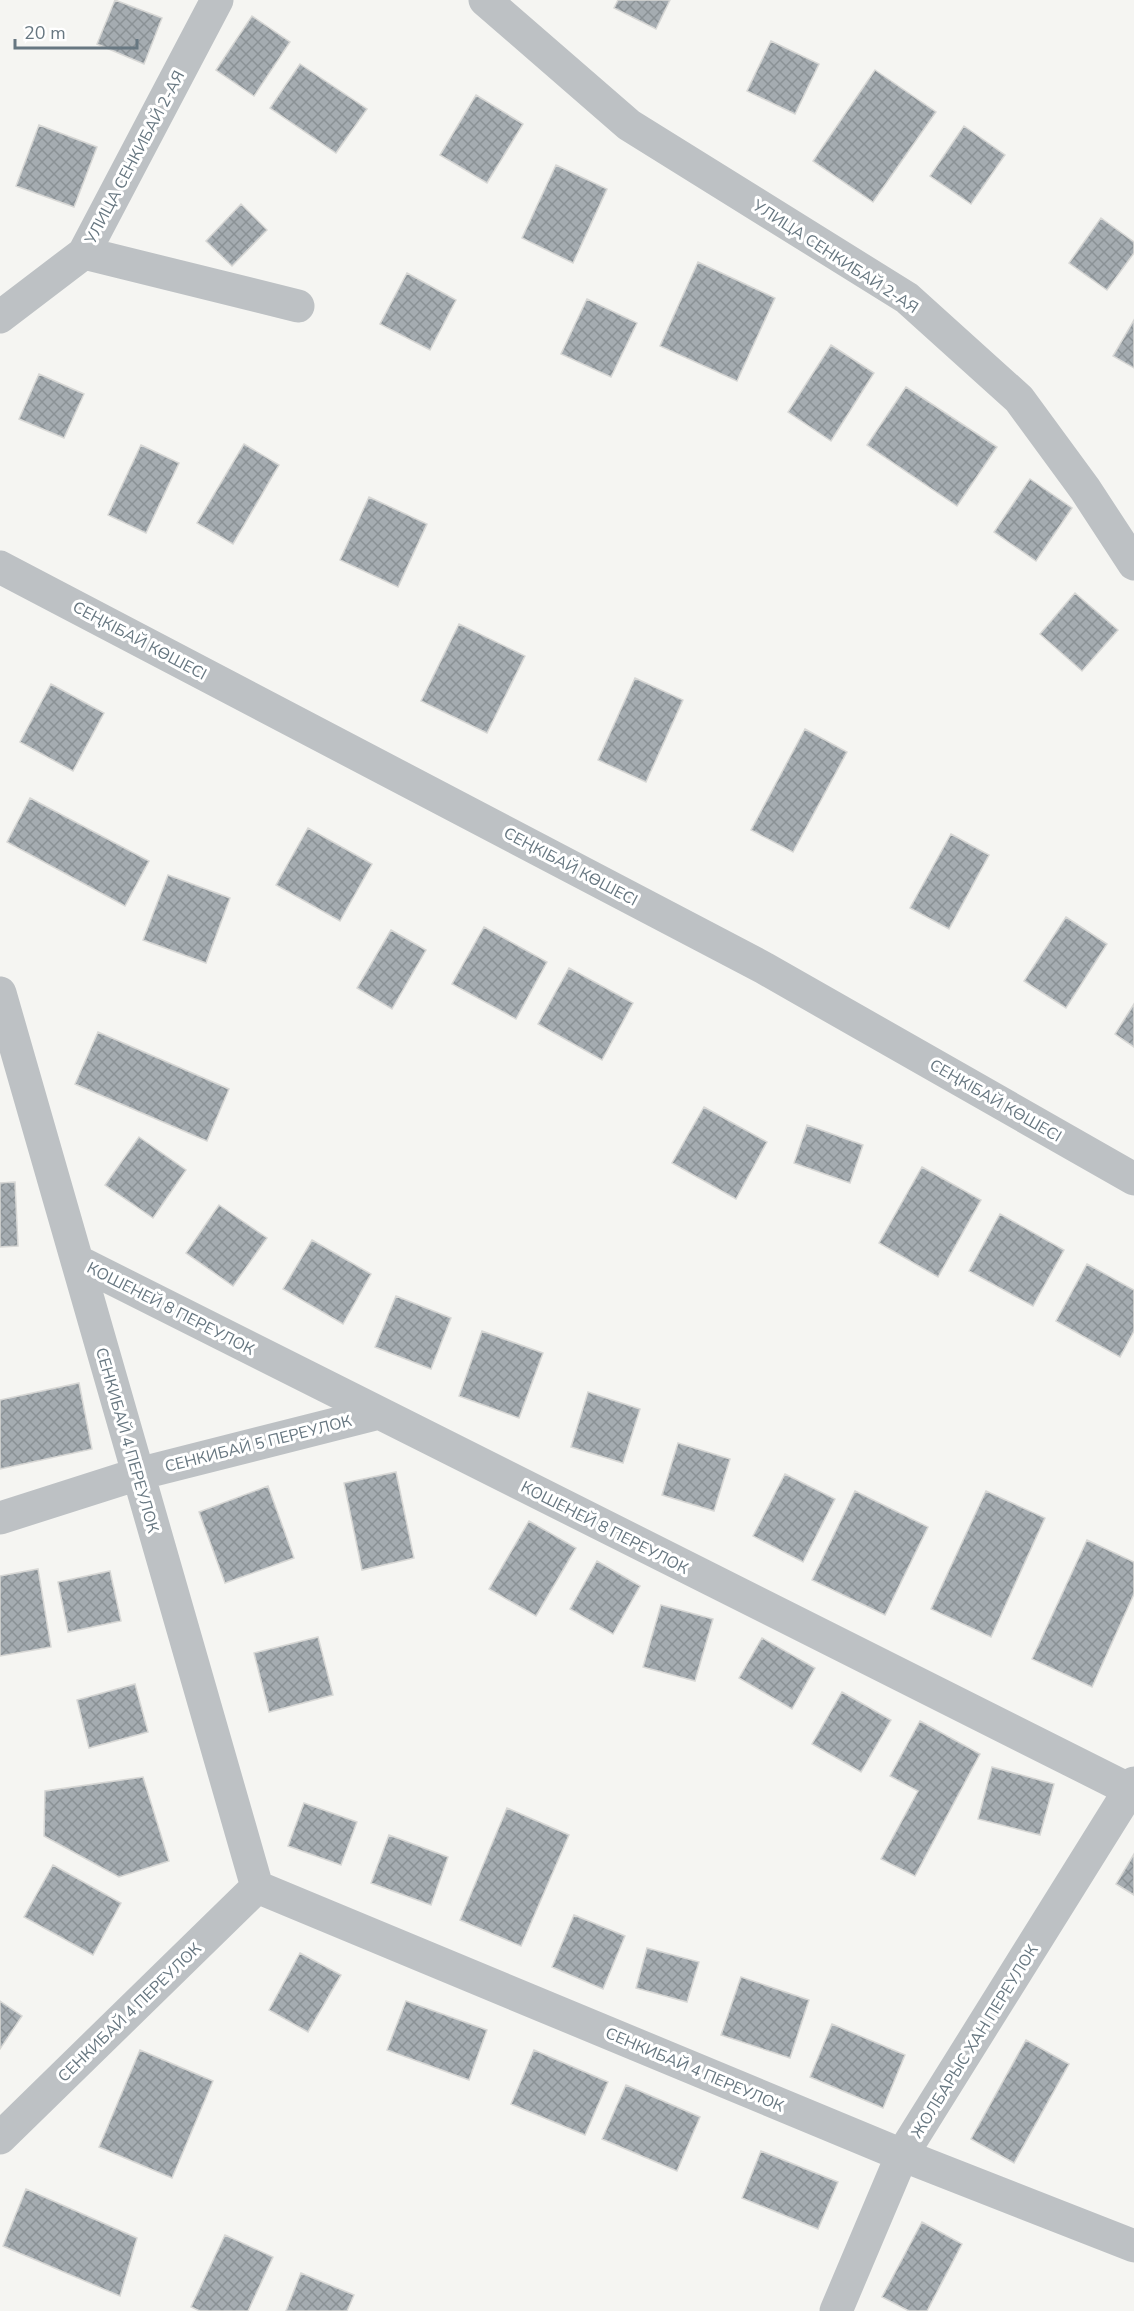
<svg xmlns="http://www.w3.org/2000/svg" width="1134" height="2311" font-family="'Nunito Sans',sans-serif">
<defs>
<pattern id="building-cross-hatch" width="8" height="8" patternUnits="userSpaceOnUse" patternTransform="scale(1.5)"><rect width="8" height="8" fill="#a5acb1"/><path d="M0 0l8 8M0 8l8-8" fill="none" stroke="#8a9195"/></pattern>
</defs>
<rect width="100%" height="100%" fill="#f5f5f2"/>
<path fill="url(#building-cross-hatch)" stroke="#d7d7d5" stroke-width="1.5" d="M115,0L162,18L144,64L97,44Z
M618,0H670L656,29L614,8Z
M252,16L290,42L254,96L216,70Z
M771,41L819,64L795,114L747,91Z
M300,64L367,109L336,153L270,108Z
M875,70L936,112L873,202L813,161Z
M476,95L523,124L487,183L440,155Z
M39,125L97,147L74,207L16,186Z
M964,126L1005,155L971,204L930,176Z
M556,165L607,189L573,263L522,238Z
M241,204L267,230L232,266L206,241Z
M1101,218L1134,242V253L1107,290L1069,263Z
M698,262L775,298L737,381L660,346Z
M407,273L456,300L430,350L380,324Z
M587,299L637,323L611,377L561,354Z
M1134,320V368L1113,356Z
M831,345L874,373L831,441L788,412Z
M39,374L84,394L64,438L19,419Z
M906,387L997,447L957,506L867,445Z
M244,444L279,465L233,544L197,523Z
M141,445L179,463L146,533L108,515Z
M1030,479L1072,508L1036,561L994,532Z
M369,497L427,524L398,587L340,560Z
M1075,593L1118,630L1082,671L1040,634Z
M459,624L525,656L487,733L421,701Z
M635,678L683,700L646,782L598,760Z
M51,684L104,713L73,771L20,742Z
M805,729L847,752L793,852L751,830Z
M30,798L149,861L125,906L7,842Z
M308,828L372,864L340,921L276,885Z
M951,834L989,855L949,929L910,908Z
M168,875L230,898L206,963L143,940Z
M1066,917L1107,944L1066,1008L1024,981Z
M484,927L547,962L516,1019L452,984Z
M391,930L426,950L392,1009L357,988Z
M569,968L633,1003L602,1060L538,1024Z
M1134,1004V1047L1115,1034Z
M98,1032L229,1089L207,1141L75,1084Z
M704,1107L767,1142L736,1199L672,1163Z
M807,1125L863,1145L850,1183L794,1163Z
M139,1137L186,1170L153,1218L105,1185Z
M922,1167L981,1200L938,1277L879,1243Z
M15,1182L18,1246L0,1247V1183Z
M219,1205L267,1238L233,1286L186,1253Z
M1000,1214L1064,1250L1033,1306L969,1271Z
M312,1240L371,1274L343,1324L283,1289Z
M1087,1264L1134,1290V1331L1120,1357L1056,1321Z
M396,1296L451,1318L431,1369L375,1347Z
M482,1331L543,1353L519,1418L459,1396Z
M79,1383L92,1449L0,1469V1400Z
M588,1392L640,1409L623,1463L571,1447Z
M678,1443L730,1459L714,1511L662,1495Z
M396,1472L414,1558L362,1570L344,1483Z
M785,1474L835,1499L803,1562L753,1536Z
M268,1486L294,1558L225,1583L199,1512Z
M855,1491L928,1527L885,1615L812,1580Z
M986,1491L1045,1518L991,1637L931,1609Z
M529,1521L576,1548L536,1616L489,1589Z
M1087,1540L1134,1562V1594L1092,1687L1032,1659Z
M597,1561L640,1586L613,1634L570,1609Z
M38,1569L51,1647L0,1656V1576Z
M110,1571L121,1621L68,1632L58,1582Z
M661,1605L713,1619L695,1681L643,1667Z
M318,1637L333,1695L269,1712L254,1653Z
M762,1638L815,1668L792,1709L739,1678Z
M135,1684L148,1732L89,1748L77,1700Z
M842,1692L891,1720L861,1772L812,1744Z
M920,1721L980,1754L915,1876L881,1859L918,1791L890,1776Z
M992,1767L1054,1784L1040,1835L978,1819Z
M143,1777L169,1861L119,1877L44,1836L45,1791Z
M304,1803L357,1822L341,1865L288,1846Z
M507,1808L569,1835L521,1946L460,1920Z
M389,1835L448,1857L431,1905L371,1883Z
M1134,1854V1895L1116,1884Z
M53,1865L121,1903L93,1955L24,1917Z
M574,1915L625,1936L603,1989L552,1967Z
M647,1948L699,1962L687,2002L636,1988Z
M300,1953L341,1975L308,2032L269,2010Z
M741,1977L809,2000L790,2058L721,2035Z
M0,2001L22,2016L0,2049Z
M406,2001L487,2030L469,2080L387,2050Z
M832,2024L905,2055L883,2108L810,2077Z
M1026,2040L1069,2064L1014,2163L971,2139Z
M140,2050L213,2081L172,2178L99,2147Z
M534,2050L608,2082L585,2135L511,2104Z
M626,2085L700,2117L677,2171L602,2139Z
M761,2151L838,2182L818,2229L742,2198Z
M26,2189L137,2238L120,2296L3,2246Z
M922,2222L962,2244L927,2311H909L882,2297Z
M225,2235L273,2257L248,2311H200L191,2307Z
M301,2273L354,2295L347,2311H286Z"/>
<g fill="none" stroke-linecap="round" stroke-linejoin="round">
<path stroke="#bdc1c4" stroke-width="33" d="M485,0L629,125L907,298L1019,399L1085,489L1134,564
M84,253L298,306
M0,317L84,253L217,0
M0,567L764,968L1134,1179
M0,993L257,1887
M77,1261L1134,1792
M0,1518L138,1474L379,1413
M0,2138L257,1887L902,2155L1134,2246
M836,2311L902,2155L1134,1783"/>
</g>
<g text-anchor="middle" stroke-width="6" stroke-linejoin="round" paint-order="stroke">
<g font-size="16" fill="#677781" stroke="#fff">
<text transform="translate(134 157) rotate(-62)" y="6">УЛИЦА СЕНКИБАЙ 2-АЯ</text>
<text transform="translate(836 256) rotate(33)" y="6">УЛИЦА СЕНКИБАЙ 2-АЯ</text>
<text transform="translate(140 640) rotate(28)" y="6">СЕҢКІБАЙ КӨШЕСІ</text>
<text transform="translate(571 866) rotate(28)" y="6">СЕҢКІБАЙ КӨШЕСІ</text>
<text transform="translate(996 1100) rotate(30)" y="6">СЕҢКІБАЙ КӨШЕСІ</text>
<text transform="translate(171 1308) rotate(27)" y="6">КОШЕНЕЙ 8 ПЕРЕУЛОК</text>
<text transform="translate(128 1440) rotate(74)" y="6">СЕНКИБАЙ 4 ПЕРЕУЛОК</text>
<text transform="translate(258 1443) rotate(-14)" y="6">СЕНКИБАЙ 5 ПЕРЕУЛОК</text>
<text transform="translate(605 1527) rotate(27)" y="6">КОШЕНЕЙ 8 ПЕРЕУЛОК</text>
<text transform="translate(129 2012) rotate(-44)" y="6">СЕНКИБАЙ 4 ПЕРЕУЛОК</text>
<text transform="translate(974 2041) rotate(-58)" y="6">ЖОЛБАРЫС ХАН ПЕРЕУЛОК</text>
<text transform="translate(695 2069) rotate(23)" y="6">СЕНКИБАЙ 4 ПЕРЕУЛОК</text>
</g>
</g>
<path d="M15 39v9h122v-9" fill="none" stroke="#677781" stroke-width="3"/>
<text x="24" y="39" font-size="18" fill="#677781" stroke="#ffffff" stroke-width="4.5" paint-order="stroke">20 m</text>
</svg>
